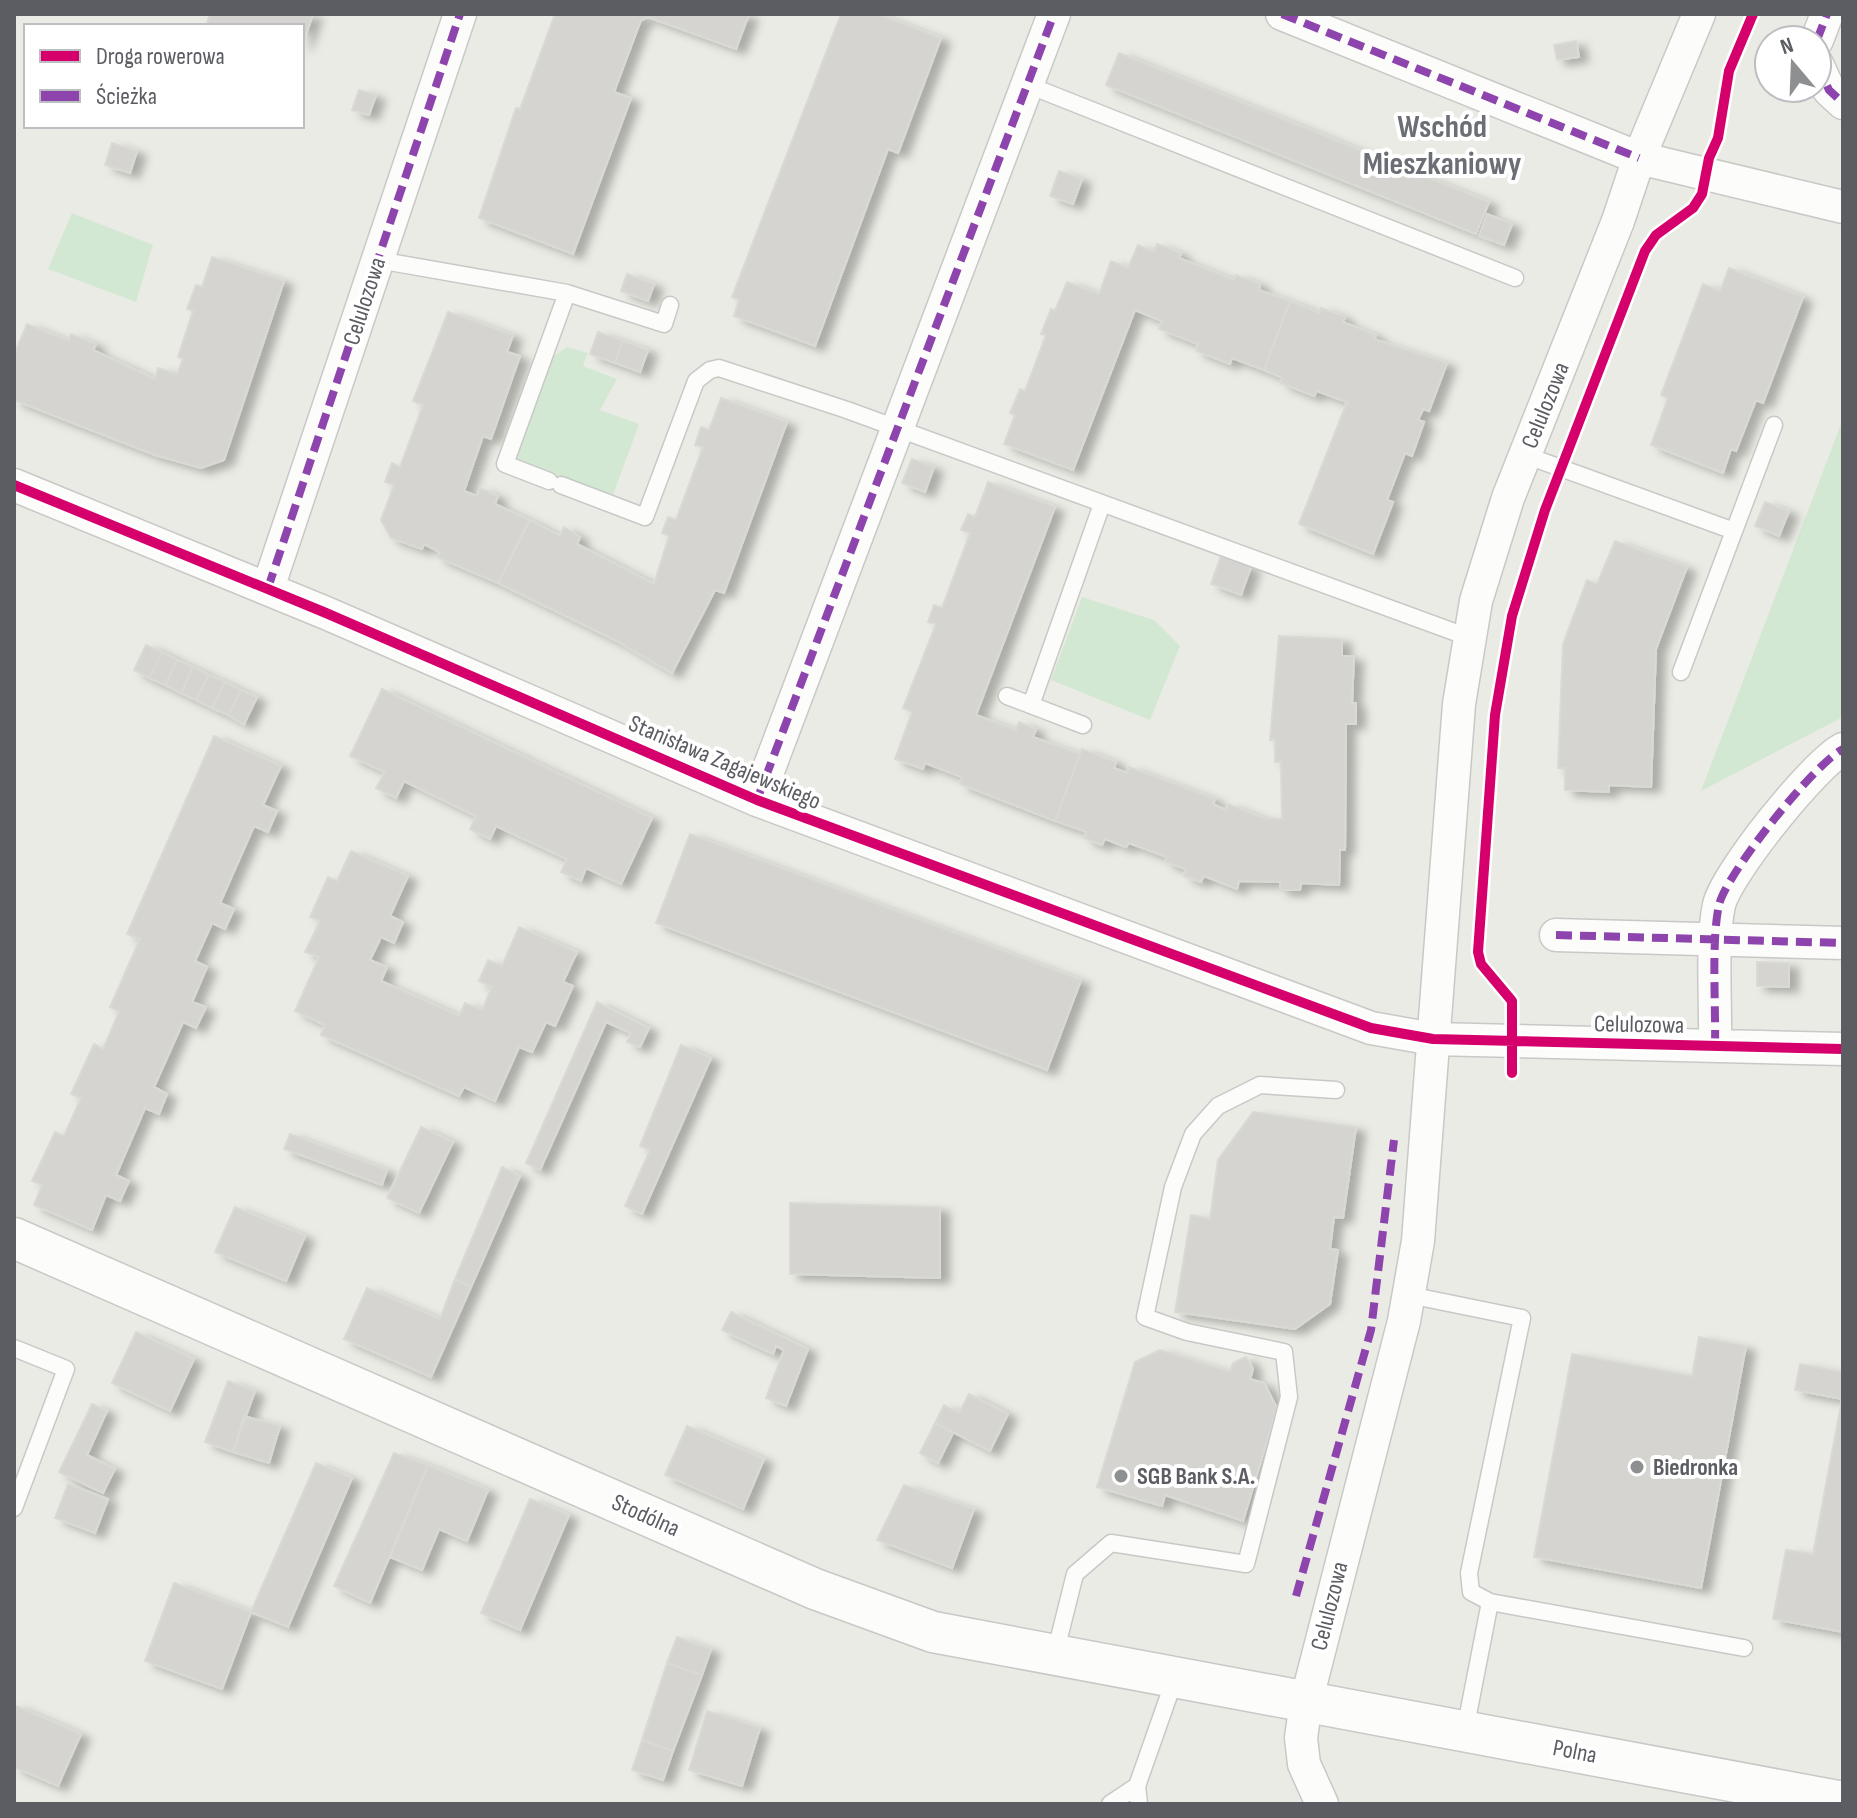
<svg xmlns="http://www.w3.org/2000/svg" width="1857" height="1818" font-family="'Sofia Sans Condensed',sans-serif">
<defs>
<filter id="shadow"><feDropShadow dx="9" dy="5" stdDeviation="4" flood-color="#0004"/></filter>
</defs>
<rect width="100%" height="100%" fill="#ebebe5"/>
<path fill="#d2e8d3" d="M72,213L153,245L136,302L48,269Z
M567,347L588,353L583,366L617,379L600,410L639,424L613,495L514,460L549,359Z
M1843,419V717L1701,791Z
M1082,597L1154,620L1180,646L1150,720L1051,680Z"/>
<path fill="#d5d4d0" stroke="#dadad4" stroke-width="2" filter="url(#shadow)" d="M210,14H313L302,46V26H206Z
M555,14H749L736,49L648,17L641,20L614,92L631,98L573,254L479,218L516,108L520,109Z
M841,14H878L941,38L898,153L888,149L815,346L734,316L739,300L732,297Z
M1576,41L1579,57L1557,60L1554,45Z
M1119,53L1489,202L1476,234L1106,85Z
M359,90L376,95L369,115L352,110Z
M112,143L137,151L130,173L105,165Z
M1059,171L1082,179L1073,204L1050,196Z
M1487,214L1512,224L1504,245L1479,236Z
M1157,244L1181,253L1179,258L1234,280L1236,275L1260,284L1259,290L1290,301L1264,370L1232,358L1230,364L1196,351L1198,344L1159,329L1162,321L1135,310L1073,470L1004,444L1015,415L1010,413L1020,389L1025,391L1046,335L1041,334L1051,309L1055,311L1067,282L1099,294L1111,261L1128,268L1138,245L1154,252Z
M212,257L284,281L224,460L201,468L155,455L14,400V355L27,324L69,341L71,334L96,344L93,350L155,379L158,368L177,374L183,359L178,357L193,311L187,309L196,285L202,287Z
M1729,268L1803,297L1763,403L1756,400L1736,451L1731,449L1723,473L1651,445L1668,398L1661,395L1703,284L1720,291Z
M627,274L654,284L648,301L621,291Z
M1290,301L1319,313L1321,308L1345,317L1343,322L1376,335L1374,339L1447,363L1429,411L1423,409L1418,420L1424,422L1412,456L1405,453L1387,500L1393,502L1373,554L1299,524L1347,402L1317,391L1314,396L1281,383L1283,378L1264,370Z
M448,312L513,335L507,352L520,356L491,439L483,436L464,491L477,496L480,488L498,496L495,504L529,520L498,583L437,557L440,552L424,544L422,549L391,538L381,520L394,485L385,482L392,463L400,467L423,405L413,401Z
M598,332L623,341L615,363L590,354Z
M623,341L648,350L640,372L615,363Z
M721,398L787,422L724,593L715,590L672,673L617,641L498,583L530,520L560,536L564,527L580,537L577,544L654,584L669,536L662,533L668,517L676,520L703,447L695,445L701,427L709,430Z
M912,459L934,467L925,492L902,483Z
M988,482L1055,507L976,715L1016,730L1019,722L1036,729L1033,737L1080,754L1055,821L960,784L962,777L925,763L923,769L895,759L912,712L903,708L936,624L928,622L934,605L942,608L970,533L961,530L968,514L975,517Z
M1765,502L1789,511L1779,536L1755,526Z
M1615,541L1687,567L1656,649L1651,787L1609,785V792L1565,790V768H1558L1563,644L1587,580L1597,584Z
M1221,556L1251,567L1241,595L1211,584Z
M1279,636L1342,639V656H1354L1352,703H1356V724H1346L1345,850H1340L1339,885L1301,883L1300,890H1280V882L1239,881L1237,889L1204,876L1201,882L1184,876L1186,869L1165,862L1167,857L1129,843L1126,847L1105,839L1102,845L1084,838L1087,832L1055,821L1082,749L1116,762L1114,768L1127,773L1129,767L1215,799L1213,804L1226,810L1228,804L1263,818L1282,819L1281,762H1275V740H1270Z
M146,645L162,652L149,678L134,670Z
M162,652L177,660L165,685L149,678Z
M177,660L193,667L181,693L165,685Z
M193,667L209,675L196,700L181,693Z
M209,675L225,682L212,708L196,700Z
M225,682L241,690L228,715L212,708Z
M382,689L652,818L621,884L586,868L581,881L561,872L567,859L496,826L490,839L470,829L476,816L404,781L396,798L376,788L385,772L350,756Z
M241,690L257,697L244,724L228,715Z
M214,736L281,766L263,805L277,811L268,832L254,826L220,903L234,909L225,929L212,923L195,961L207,967L192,1002L206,1007L196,1028L183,1022L154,1087L167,1094L159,1114L145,1108L116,1175L129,1181L120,1201L106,1195L92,1230L34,1205L42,1185L32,1181L55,1132L64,1136L81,1098L71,1094L94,1044L103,1049L119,1012L110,1007L140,939L127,934Z
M690,834L1081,980L1047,1070L656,923Z
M351,851L408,876L390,916L403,922L394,943L381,937L370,960L387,967L381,981L459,1016L465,1003L482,1010L492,987L479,981L488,960L502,966L519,927L577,952L563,982L573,986L555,1026L546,1022L532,1052L519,1047L495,1101L464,1087L459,1096L321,1035L325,1025L295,1011L319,957L305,952L320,921L310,917L328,877L337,881Z
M1757,962L1789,963V987L1757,986Z
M597,1002L649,1028L640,1047L627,1042L631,1033L606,1022L540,1170L526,1163Z
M681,1045L711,1058L642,1214L625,1206L650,1150L640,1146Z
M1253,1112L1356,1127L1343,1218L1334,1217L1330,1249L1338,1250L1330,1304L1295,1329L1175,1312L1191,1215L1210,1219L1218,1160Z
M421,1127L453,1142L419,1213L387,1198Z
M290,1134L387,1170L382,1185L284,1149Z
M502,1167L520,1176L471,1287L455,1279Z
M790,1203L940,1207V1278L790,1274Z
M235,1207L305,1236L286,1281L215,1252Z
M455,1279L471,1287L431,1377L344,1339L367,1288L440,1319Z
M731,1312L808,1349L786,1406L766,1398L784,1350L776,1346L773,1354L722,1330Z
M136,1332L194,1359L170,1411L112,1383Z
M1699,1337L1746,1346L1701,1588L1534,1557L1572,1354L1692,1376Z
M1160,1350L1230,1372L1233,1363L1246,1357L1253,1369L1250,1379L1264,1383L1277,1408L1243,1521L1165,1495L1162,1506L1097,1487L1135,1362Z
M1800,1364L1843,1372V1632L1773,1619L1786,1550L1813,1554L1842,1399L1795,1390Z
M228,1381L255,1391L233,1452L205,1442Z
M969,1394L1008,1414L990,1451L935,1423L944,1405L959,1413Z
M92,1404L107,1411L87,1455L115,1469L103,1493L59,1472Z
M244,1416L280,1426L269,1463L233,1452Z
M935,1423L953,1433L938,1463L920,1453Z
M687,1426L764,1459L743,1509L665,1475Z
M394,1453L428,1465L370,1603L334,1586Z
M316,1463L352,1478L288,1627L251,1612Z
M428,1465L488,1490L467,1541L439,1529L422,1570L390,1557Z
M68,1484L108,1499L95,1533L55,1518Z
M904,1485L974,1509L952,1568L877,1540Z
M530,1499L569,1515L520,1630L481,1613Z
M174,1583L251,1612L222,1689L145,1661Z
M677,1637L711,1649L702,1675L667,1663Z
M667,1663L702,1675L673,1751L642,1740Z
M14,1705L81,1734L58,1786L14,1767Z
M707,1711L760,1728L742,1786L689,1770Z
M642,1740L673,1751L663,1780L632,1770Z"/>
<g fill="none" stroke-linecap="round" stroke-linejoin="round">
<defs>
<path id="service" d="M1028,85L1515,278
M378,260L567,293L664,324L670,305
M1525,455L1734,531
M549,481L505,464L567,293
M561,485L645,517L696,381L710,370L719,368L847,410L1468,637
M1681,672L1774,425
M1007,696L1083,725
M1031,705L1102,504
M1409,1295L1522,1318L1469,1573L1471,1592L1490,1602L1744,1648
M14,1348L66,1369L14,1508
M1055,1654L1075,1574L1111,1543L1246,1564L1289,1397L1284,1352L1187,1332L1145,1317L1173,1187L1193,1134L1218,1106L1260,1085L1336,1090
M1465,1730L1490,1602
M1110,1804L1137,1786
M1139,1804L1137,1786L1175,1678"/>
<path id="minor" d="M1282,14L1639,158L1843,207
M1817,40L1827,14
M1817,64L1829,90L1843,103
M14,485L326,613L757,800L1371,1028L1433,1039L1843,1049
M268,588L460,14
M757,800L1054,14
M1556,935L1843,943
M1715,1046C1716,1007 1711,941 1719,905C1726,874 1814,764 1843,749
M1322,1804L1304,1764L1301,1738L1306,1702L1404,1321L1418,1241L1459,704L1476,601L1508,498L1618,221L1639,158L1699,14"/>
<path id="tertiary" d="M14,1238L815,1589L933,1632L1843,1802"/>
</defs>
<use href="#service" stroke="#c8c9c7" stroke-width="19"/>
<use href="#minor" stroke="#c8c9c7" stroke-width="35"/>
<use href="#tertiary" stroke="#c8c9c7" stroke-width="43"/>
<use href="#service" stroke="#fcfcfb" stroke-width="16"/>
<use href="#minor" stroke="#fcfcfb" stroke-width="32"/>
<use href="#tertiary" stroke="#fcfcfb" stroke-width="40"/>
<path stroke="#8e44ad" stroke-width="8" stroke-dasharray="16 8" stroke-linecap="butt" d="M1282,14L1639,158
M1817,40L1827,14
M1817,64L1829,90L1843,103
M268,588L460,14
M757,800L1054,14
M1556,935L1843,943
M1715,1046C1716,1007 1711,941 1719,905C1726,874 1814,764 1843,749
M1296,1596L1371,1330L1394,1140"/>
<defs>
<path id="cycleway" d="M14,485L326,613L757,800L1371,1028L1433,1039L1843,1049
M1512,1073V1001L1481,964L1478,952L1495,715L1512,616L1545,510L1645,251L1656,235L1693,208L1702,194L1709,158L1718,138L1729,71L1753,14"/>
</defs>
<use href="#cycleway" stroke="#fff" stroke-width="15"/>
<use href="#cycleway" stroke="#d6006c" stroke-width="10"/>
</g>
<g fill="#8d8f90" stroke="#fff" stroke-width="3">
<circle cx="1637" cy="1467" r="8"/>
<circle cx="1121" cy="1476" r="8"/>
</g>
<g text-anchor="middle" stroke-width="8" stroke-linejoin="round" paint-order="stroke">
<g font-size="24" fill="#5b5d63" stroke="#fff">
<text transform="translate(364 301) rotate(-72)" y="8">Celulozowa</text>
<text transform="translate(1545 405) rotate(-68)" y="8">Celulozowa</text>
<text transform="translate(725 762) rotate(23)" y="8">Stanisława Zagajewskiego</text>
<text transform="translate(1639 1024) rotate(1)" y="8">Celulozowa</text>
<text transform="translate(646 1515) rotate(24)" y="8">Stodólna</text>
<text transform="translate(1329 1606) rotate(-76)" y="8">Celulozowa</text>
<text transform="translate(1575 1751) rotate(11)" y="8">Polna</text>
</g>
<g font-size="24" font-weight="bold" fill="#5b5d63" stroke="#fff" text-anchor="start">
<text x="1653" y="1475">Biedronka</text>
<text x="1137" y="1484">SGB Bank S.A.</text>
</g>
<g font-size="32" font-weight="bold" fill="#6b6f75" stroke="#fff">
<text x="1442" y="137">Wschód<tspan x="1442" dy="37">Mieszkaniowy</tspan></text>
</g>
</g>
<rect width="1857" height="1818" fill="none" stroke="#5b5d63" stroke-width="32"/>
<rect x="24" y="24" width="280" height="104" fill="#ffffff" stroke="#bdbec1" stroke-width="2"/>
<rect x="40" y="50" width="40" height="12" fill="#d6006c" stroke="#bdbec1" stroke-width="2"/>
<text x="96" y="64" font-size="24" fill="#5b5d63">Droga rowerowa</text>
<rect x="40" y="90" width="40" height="12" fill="#8e44ad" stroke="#bdbec1" stroke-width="2"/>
<text x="96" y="104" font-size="24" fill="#5b5d63">Ścieżka</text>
<g transform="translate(1793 64) rotate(341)"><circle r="38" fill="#ffffff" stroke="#bdbec1" stroke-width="2"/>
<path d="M0-6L14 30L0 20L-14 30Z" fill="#8d8f90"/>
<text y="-12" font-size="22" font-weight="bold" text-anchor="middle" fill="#5b5d63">N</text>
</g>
</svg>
